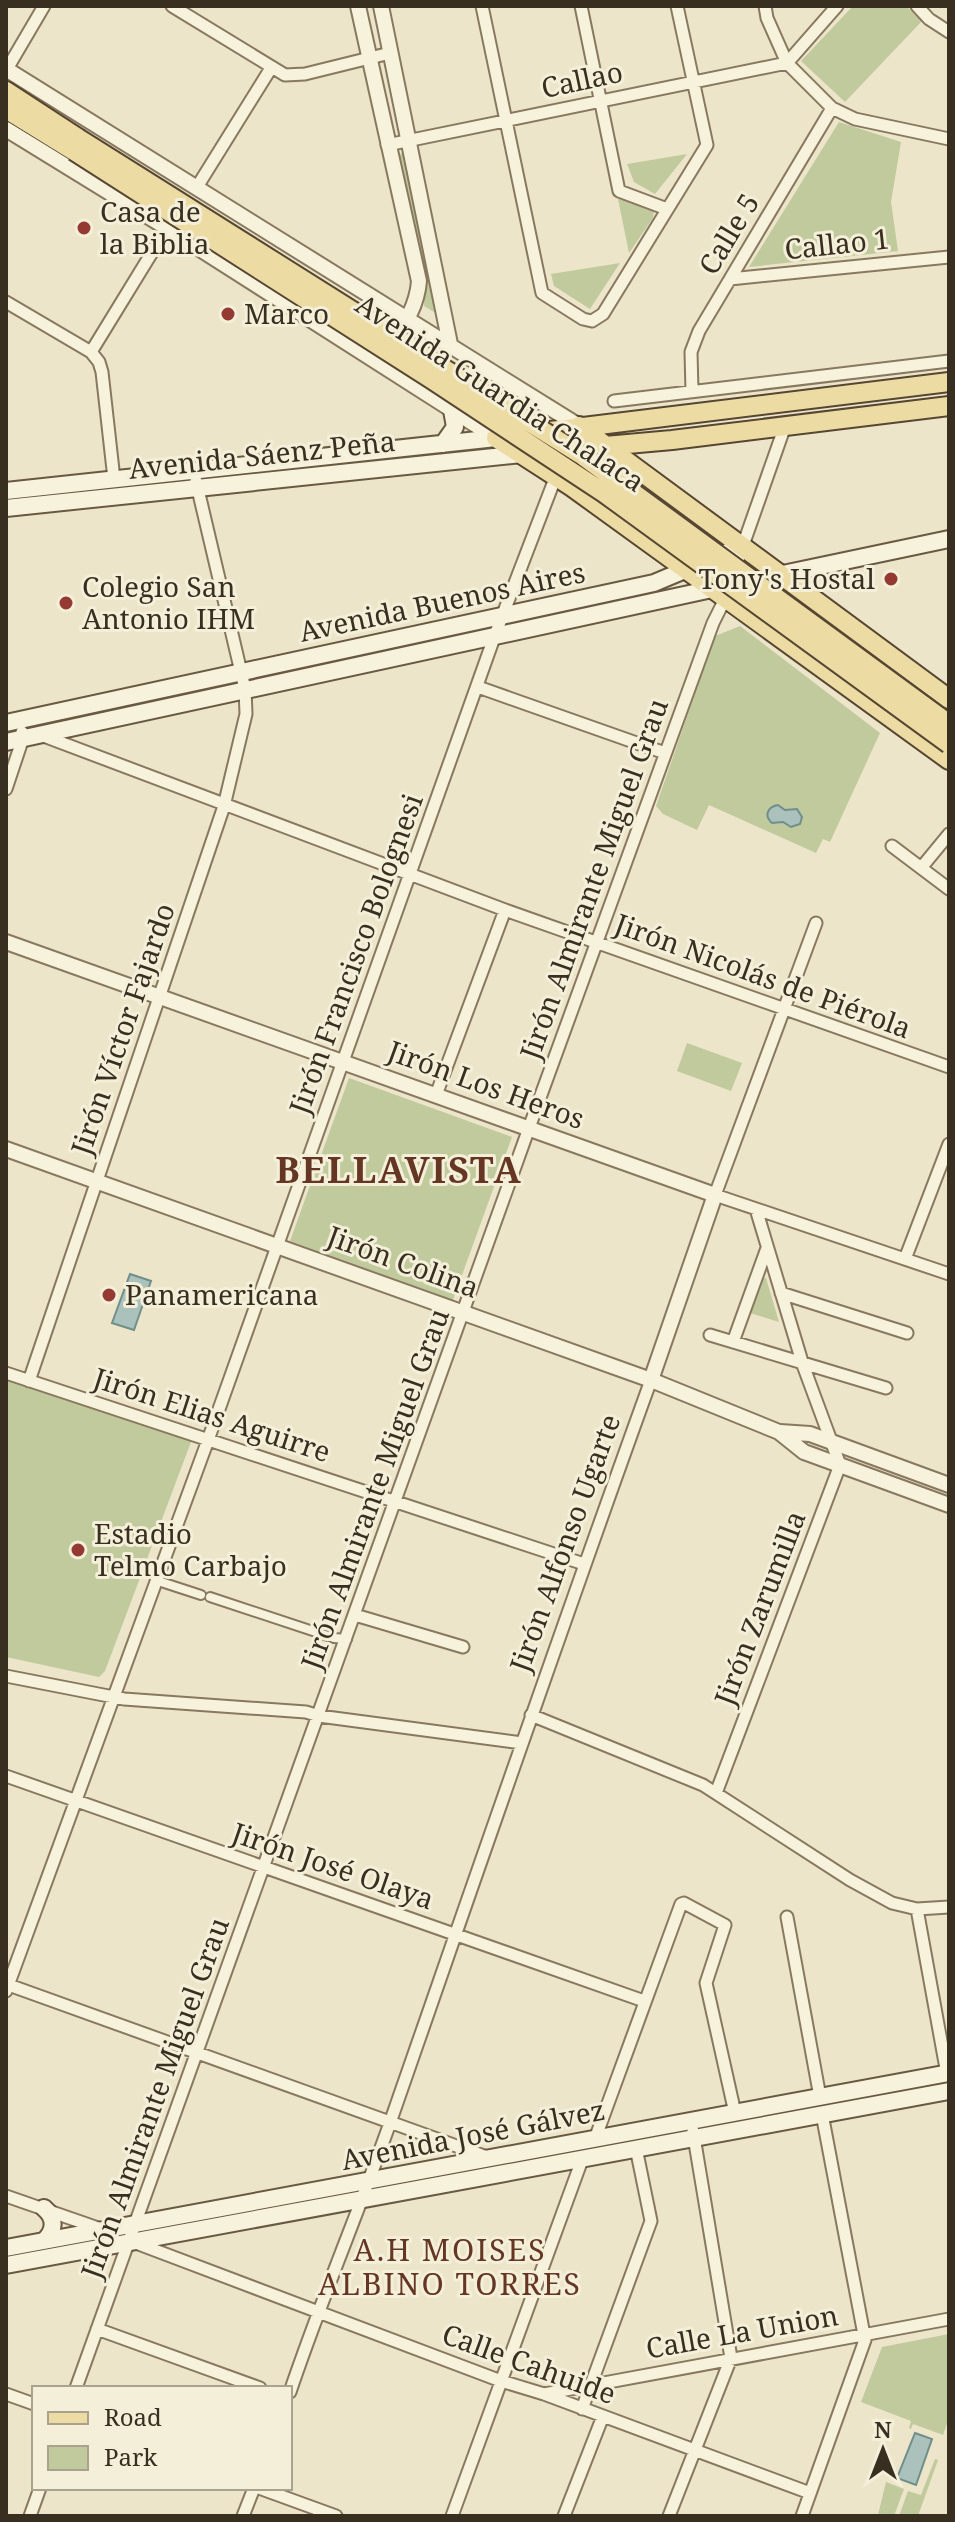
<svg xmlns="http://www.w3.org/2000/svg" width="955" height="2522" font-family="'Noto Serif',serif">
<rect width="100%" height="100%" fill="#ece5c9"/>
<path fill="#c1ca9d" d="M853,6H906L922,21L845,102L801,61Z
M839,122L901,142L891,202L898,251L749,267Z
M408,151L444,318L424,306L426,281L399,156L403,152Z
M687,154L655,194L634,182L627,164Z
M618,199L650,205L654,211L653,218L629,253Z
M620,263L590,309L554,286L551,274Z
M740,626L880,733L830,842L823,839L816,853L709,805L697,830L663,814L656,806L715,636Z
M687,1043L742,1063L731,1091L677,1071Z
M349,1078L512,1137L453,1300L290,1241Z
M760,1277L766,1278L779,1322L750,1313Z
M6,1376L190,1436L191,1442L105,1671L99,1677L6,1657Z
M949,2334V2418L943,2435L913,2424L911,2429L909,2428L911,2421L861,2402L882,2347Z
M935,2459L938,2460L918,2516H899L908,2491L921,2495Z
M886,2482L904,2489L894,2516L878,2515Z"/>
<path fill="#aac1bc" stroke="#708f8a" stroke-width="2" d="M778,805L785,810L797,809L802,817L800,824L791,827L783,822L772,823C764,816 767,807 778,805Z
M130,1274L151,1281L134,1330L112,1323Z
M915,2433L932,2439L916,2485L897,2478Z"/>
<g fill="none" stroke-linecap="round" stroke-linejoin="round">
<defs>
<path id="pedestrian" d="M155,1580L201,1595
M210,1597L334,1638L347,1639"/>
<path id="minor" d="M172,6L285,75L305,74L390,53
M482,6L542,293L583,319L592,321L603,314L707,145L677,6
M581,6L619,191L667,209
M765,6L767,18L787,63L832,108L855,119L949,139
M917,6L929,19L949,32
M7,69L44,6
M387,145L787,63L837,6
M197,187L271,68
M730,279L949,257
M6,302L91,352
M692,391L691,352L699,331L832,108
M614,401L949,361
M114,479L102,372L99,362L91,352L167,228
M734,571L785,426
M478,687L665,753
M41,735L505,910L949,1067
M6,789L23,738L22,732
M892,846L949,889
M921,868L949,834
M816,923L715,1195L949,1274
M436,1095L505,910
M905,1259L949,1144
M781,1293L907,1333
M710,1335L886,1388
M733,1342L767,1248
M6,1373L584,1564
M29,1381L224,806L246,714L245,689L196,481
M355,1615L463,1647
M6,1676L124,1699L306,1712L319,1716L522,1743
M531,1715L703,1785L850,1880L892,1903L917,1909L949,1907
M6,1776L644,2001
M716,1793L840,1465L803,1365L756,1209
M917,1909L947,2074
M787,1917L820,2097
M6,1984L487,2157
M6,1991L208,1440L495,635L556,476
M595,2139L681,1904L684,1903L725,1925L706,1983L735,2113
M6,2196L101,2229
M136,2243L501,2381L544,2394L810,2493
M97,2329L260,2388
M76,2388L529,1128L713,623L727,595
M290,2392C321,2300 359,2211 391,2120C477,1873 562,1626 651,1380
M6,2394L34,2404
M544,2394L949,2319
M582,2409L651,2221L636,2148
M259,2488L336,2516
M30,2516L40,2488
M243,2516L254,2488
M452,2516L583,2157
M564,2516L603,2416
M669,2516L731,2358L693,2131
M802,2516L865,2340L822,2114"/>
<path id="tertiary" d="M358,6L419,281C417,307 404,325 390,346
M381,6L450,344
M6,69L579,426
M6,129L167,228L496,438
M6,942L715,1195L651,1380
M6,1149L651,1380L779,1432L804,1452L949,1505
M780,1432L810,1434L949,1485"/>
<path id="secondary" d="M443,444L455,427L452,410
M6,491L496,438
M6,508L522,454
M778,575L949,539
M6,723L654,583L742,546
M6,742L712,589
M44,2208C56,2218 55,2231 44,2241
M6,2248L949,2073
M6,2265L949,2091"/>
<path id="primary" d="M6,91L78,138
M6,109L74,151
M579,426L949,699
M534,433L949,382
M496,438L572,487L949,760
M561,450L672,440L949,406"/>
</defs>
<use href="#pedestrian" stroke="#88785f" stroke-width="12"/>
<use href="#minor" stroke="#88785f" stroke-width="15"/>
<use href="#tertiary" stroke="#88785f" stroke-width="18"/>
<use href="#secondary" stroke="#6a5942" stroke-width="20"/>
<use href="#primary" stroke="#564632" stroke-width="22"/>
<use href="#pedestrian" stroke="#f7f2dc" stroke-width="8"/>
<use href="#minor" stroke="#f7f2dc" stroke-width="11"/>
<use href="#tertiary" stroke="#f7f2dc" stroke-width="14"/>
<use href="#secondary" stroke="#f7f2dc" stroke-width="16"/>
<use href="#primary" stroke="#ecdca4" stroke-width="18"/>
<defs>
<path id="primary-bridge" d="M78,138L583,456L949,724
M74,151L431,379L604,493L949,744"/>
</defs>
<use href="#primary-bridge" stroke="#564632" stroke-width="22" stroke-linecap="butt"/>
<use href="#primary-bridge" stroke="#ecdca4" stroke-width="18"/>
</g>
<g fill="#943a32" stroke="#f4efd9" stroke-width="3">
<circle cx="84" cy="228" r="8"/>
<circle cx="228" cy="314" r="8"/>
<circle cx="891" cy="579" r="8"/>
<circle cx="66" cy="603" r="8"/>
<circle cx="109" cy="1295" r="8"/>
<circle cx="78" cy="1550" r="8"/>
</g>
<g text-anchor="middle" stroke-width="6" stroke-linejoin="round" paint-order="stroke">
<g font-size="28" fill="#392f21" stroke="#f4efd9">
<text transform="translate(582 80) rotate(-12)" y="10">Callao</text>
<text transform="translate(729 234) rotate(-59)" y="10">Calle 5</text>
<text transform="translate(837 244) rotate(-6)" y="10">Callao 1</text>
<text transform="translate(500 393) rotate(33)" y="10">Avenida Guardia Chalaca</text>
<text transform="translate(262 455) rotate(-6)" y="10">Avenida Sáenz Peña</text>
<text transform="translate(442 602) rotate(-12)" y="10">Avenida Buenos Aires</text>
<text transform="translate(594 879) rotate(-70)" y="10">Jirón Almirante Miguel Grau</text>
<text transform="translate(356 954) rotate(-70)" y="10">Jirón Francisco Bolognesi</text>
<text transform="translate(763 976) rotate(20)" y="10">Jirón Nicolás de Piérola</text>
<text transform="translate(123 1029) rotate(-71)" y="10">Jirón Víctor Fajardo</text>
<text transform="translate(486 1085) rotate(20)" y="10">Jirón Los Heros</text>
<text transform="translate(403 1262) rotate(20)" y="10">Jirón Colina</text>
<text transform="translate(212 1415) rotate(18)" y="10">Jirón Elias Aguirre</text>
<text transform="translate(375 1489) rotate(-70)" y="10">Jirón Almirante Miguel Grau</text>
<text transform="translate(565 1543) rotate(-70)" y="10">Jirón Alfonso Ugarte</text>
<text transform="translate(760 1608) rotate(-69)" y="10">Jirón Zarumilla</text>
<text transform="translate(333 1866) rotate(19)" y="10">Jirón José Olaya</text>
<text transform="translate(155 2098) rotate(-70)" y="10">Jirón Almirante Miguel Grau</text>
<text transform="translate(473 2135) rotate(-11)" y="10">Avenida José Gálvez</text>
<text transform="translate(742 2332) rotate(-10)" y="10">Calle La Union</text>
<text transform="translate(529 2364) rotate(20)" y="10">Calle Cahuide</text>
</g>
<g font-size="28" fill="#392f21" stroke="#f4efd9" text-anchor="start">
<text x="100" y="222">Casa de<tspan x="100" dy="32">la Biblia</tspan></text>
<text x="244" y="324">Marco</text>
<text x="875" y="589" text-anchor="end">Tony's Hostal</text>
<text x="82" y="597">Colegio San<tspan x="82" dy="32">Antonio IHM</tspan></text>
<text x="125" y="1305">Panamericana</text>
<text x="94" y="1544">Estadio<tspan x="94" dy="32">Telmo Carbajo</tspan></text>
</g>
<g font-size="30" letter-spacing="2" fill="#643623" stroke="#f4efd9">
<text x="450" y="2261">A.H MOISES<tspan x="450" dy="34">ALBINO TORRES</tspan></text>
</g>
<g font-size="36" font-weight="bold" letter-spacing="2" fill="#643623" stroke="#f4efd9">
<text x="399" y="1183">BELLAVISTA</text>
</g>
</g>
<rect width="955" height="2522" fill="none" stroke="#392f21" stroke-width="16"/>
<rect x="32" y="2386" width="260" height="104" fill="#f4efd9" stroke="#a9a28f" stroke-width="2"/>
<rect x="48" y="2412" width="40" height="12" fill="#ecdca4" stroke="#a9a28f" stroke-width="2"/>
<text x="104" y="2426" font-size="24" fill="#392f21">Road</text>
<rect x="48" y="2446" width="40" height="24" fill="#c1ca9d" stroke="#a9a28f" stroke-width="2"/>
<text x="104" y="2466" font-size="24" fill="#392f21">Park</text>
<g transform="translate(883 2450)" stroke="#f4efd9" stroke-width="6" paint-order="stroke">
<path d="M0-6L14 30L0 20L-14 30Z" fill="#392f21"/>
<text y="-12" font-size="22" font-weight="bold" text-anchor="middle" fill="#392f21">N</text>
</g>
</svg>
